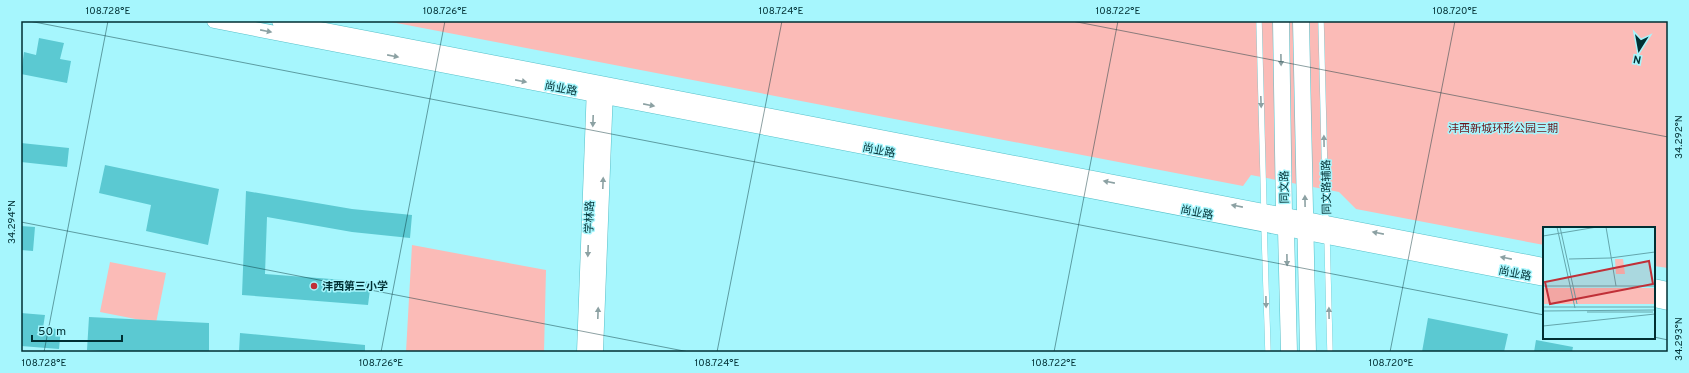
<svg xmlns="http://www.w3.org/2000/svg" width="1689" height="373" font-family="Overpass,'Noto Sans SC',sans-serif">
<rect width="100%" height="100%" fill="#a6f6fd"/>
<path fill="#fbbbb7" d="M386,21H1668V268L1654,266V228H1544V245L1356,209L1339,192L1251,175L1243,186Z
M412,245L546,270L544,352H406Z
M110,262L166,273L156,323L100,312Z"/>
<path fill="#5bc9d2" d="M39,38L64,43L60,59L71,61L67,83L21,74L24,52L36,55Z
M21,143L69,148L67,167L21,162Z
M105,165L219,189L208,245L146,231L151,205L99,193Z
M246,191L352,209L412,215L410,238L352,232L267,217L265,274L371,282L368,305L242,295Z
M21,226L35,227L33,251L21,250Z
M21,313L45,315L43,328L61,329L59,349L21,346Z
M89,317L209,323V352H123L87,350Z
M1428,318L1508,334L1504,352H1422Z
M240,333L365,345V352H239Z
M1536,340L1573,347L1572,352H1534Z"/>
<g fill="none" stroke-linecap="round" stroke-linejoin="round">
<defs>
<path id="service" d="M1259,21L1264,211
M1321,21L1326,222
M1264,225L1268,352
M1327,238L1330,352"/>
<path id="tertiary" d="M214,21L1544,279
M279,21L1544,265
M1654,286L1668,289
M1654,300L1668,303
M584,352L594,86
M596,352L606,89"/>
<path id="secondary" d="M1281,21L1284,215L1286,229L1289,352
M1301,21L1308,352"/>
</defs>
<use href="#service" stroke="#55bfc8" stroke-width="6"/>
<use href="#tertiary" stroke="#55bfc8" stroke-width="15"/>
<use href="#secondary" stroke="#55bfc8" stroke-width="17"/>
<use href="#service" stroke="#fff" stroke-width="5.5"/>
<use href="#tertiary" stroke="#fff" stroke-width="14"/>
<use href="#secondary" stroke="#fff" stroke-width="16"/>
</g>
<defs><path id="oneway-solid" d="M-6-.8H1V-3.2L6.5 0L1 3.2V.8H-6Z"/></defs>
<g fill="#8ca1a3">
<use href="#oneway-solid" transform="translate(266 31) rotate(11)"/>
<use href="#oneway-solid" transform="translate(393 56) rotate(11)"/>
<use href="#oneway-solid" transform="translate(1281 60) rotate(89)"/>
<use href="#oneway-solid" transform="translate(521 81) rotate(11)"/>
<use href="#oneway-solid" transform="translate(1261 102) rotate(88)"/>
<use href="#oneway-solid" transform="translate(649 105) rotate(11)"/>
<use href="#oneway-solid" transform="translate(593 121) rotate(92)"/>
<use href="#oneway-solid" transform="translate(1324 141) rotate(-91)"/>
<use href="#oneway-solid" transform="translate(1109 182) rotate(-169)"/>
<use href="#oneway-solid" transform="translate(603 183) rotate(-88)"/>
<use href="#oneway-solid" transform="translate(1305 201) rotate(-91)"/>
<use href="#oneway-solid" transform="translate(1237 206) rotate(-169)"/>
<use href="#oneway-solid" transform="translate(1378 233) rotate(-169)"/>
<use href="#oneway-solid" transform="translate(588 251) rotate(92)"/>
<use href="#oneway-solid" transform="translate(1506 258) rotate(-169)"/>
<use href="#oneway-solid" transform="translate(1287 260) rotate(89)"/>
<use href="#oneway-solid" transform="translate(1266 302) rotate(89)"/>
<use href="#oneway-solid" transform="translate(598 313) rotate(-88)"/>
<use href="#oneway-solid" transform="translate(1329 313) rotate(-91)"/>
</g>
<path fill="none" stroke="#002f33" stroke-width="1" stroke-opacity="0.45" d="M29,21L1544,315M1072,21L1668,137M21,222L689,352M1654,337L1668,340M44,352L108,21M381,352L445,21M717,352L782,21M1054,352L1118,21M1390,352L1455,21"/>
<circle fill="#c03038" stroke="#a6f6fd" stroke-width="1.5" cx="314" cy="286" r="4"/>
<g text-anchor="middle" stroke-width="3" stroke-linejoin="round" paint-order="stroke">
<g font-size="11" fill="#002f33" stroke="#a6f6fd">
<text transform="translate(561 88) rotate(11)" y="4">尚业路</text>
<text transform="translate(879 150) rotate(11)" y="4">尚业路</text>
<text transform="translate(1284 187) rotate(-91)" y="4">同文路</text>
<text transform="translate(1326 187) rotate(-91)" y="4">同文路辅路</text>
<text transform="translate(1197 212) rotate(11)" y="4">尚业路</text>
<text transform="translate(589 217) rotate(-88)" y="4">学林路</text>
<text transform="translate(1515 273) rotate(11)" y="4">尚业路</text>
</g>
<g font-size="11" fill="#6a151a" stroke="#a6f6fd">
<text x="1503" y="132">沣西新城环形公园三期</text>
</g>
<g font-size="11" font-weight="bold" fill="#002f33" stroke="#a6f6fd" text-anchor="start">
<text x="322" y="290">沣西第三小学</text>
</g>
</g>
<g transform="translate(1543 227)">
<rect width="112" height="112" fill="#a6f6fd"/>
<path d="M72,32H80L82,47H73ZM0,61H112V77H0Z" fill="#fbbbb7"/>
<path fill="none" stroke="#64a6ac" stroke-width="1" d="M14,0L32,81M17,0L34,77M63,0L73,59M0,9L54,0M26,32L67,31L112,25M0,59H112M0,80H112M0,84L112,83M44,85H110M0,99L112,87"/>
<path fill="#c03038" fill-opacity="0.15" stroke="#c03038" stroke-width="2" d="M106,34L110,57L7,77L2,55Z"/>
<rect width="112" height="112" fill="none" stroke="#002f33" stroke-width="2"/>
</g>
<rect width="1689" height="373" fill="none" stroke="#a6f6fd" stroke-width="44"/>
<g transform="translate(1639 50) rotate(191)" stroke="#a6f6fd" stroke-width="3" paint-order="stroke">
<path d="M0-3L7 15L0 10L-7 15Z" fill="#002f33"/>
<text y="-6" font-size="11" font-weight="bold" text-anchor="middle" fill="#002f33">N</text>
</g>
<path d="M32 335v6h90v-6" fill="none" stroke="#002f33" stroke-width="2"/>
<text x="38" y="335" font-size="12" fill="#002f33" stroke="#a6f6fd" stroke-width="3" paint-order="stroke">50 m</text>
<rect x="22" y="22" width="1645" height="329" fill="none" stroke="#002f33" stroke-width="1.5"/>
<g font-size="10" text-anchor="middle" fill="#002f33">
<text x="108" y="14">108.728°E</text>
<text x="445" y="14">108.726°E</text>
<text x="781" y="14">108.724°E</text>
<text x="1118" y="14">108.722°E</text>
<text x="1455" y="14">108.720°E</text>
<text transform="translate(1678 137) rotate(-90)" y="4">34.292°N</text>
<text transform="translate(11 222) rotate(-90)" y="4">34.294°N</text>
<text transform="translate(1678 339) rotate(-90)" y="4">34.293°N</text>
<text x="44" y="366">108.728°E</text>
<text x="381" y="366">108.726°E</text>
<text x="717" y="366">108.724°E</text>
<text x="1054" y="366">108.722°E</text>
<text x="1391" y="366">108.720°E</text>
</g>
</svg>
